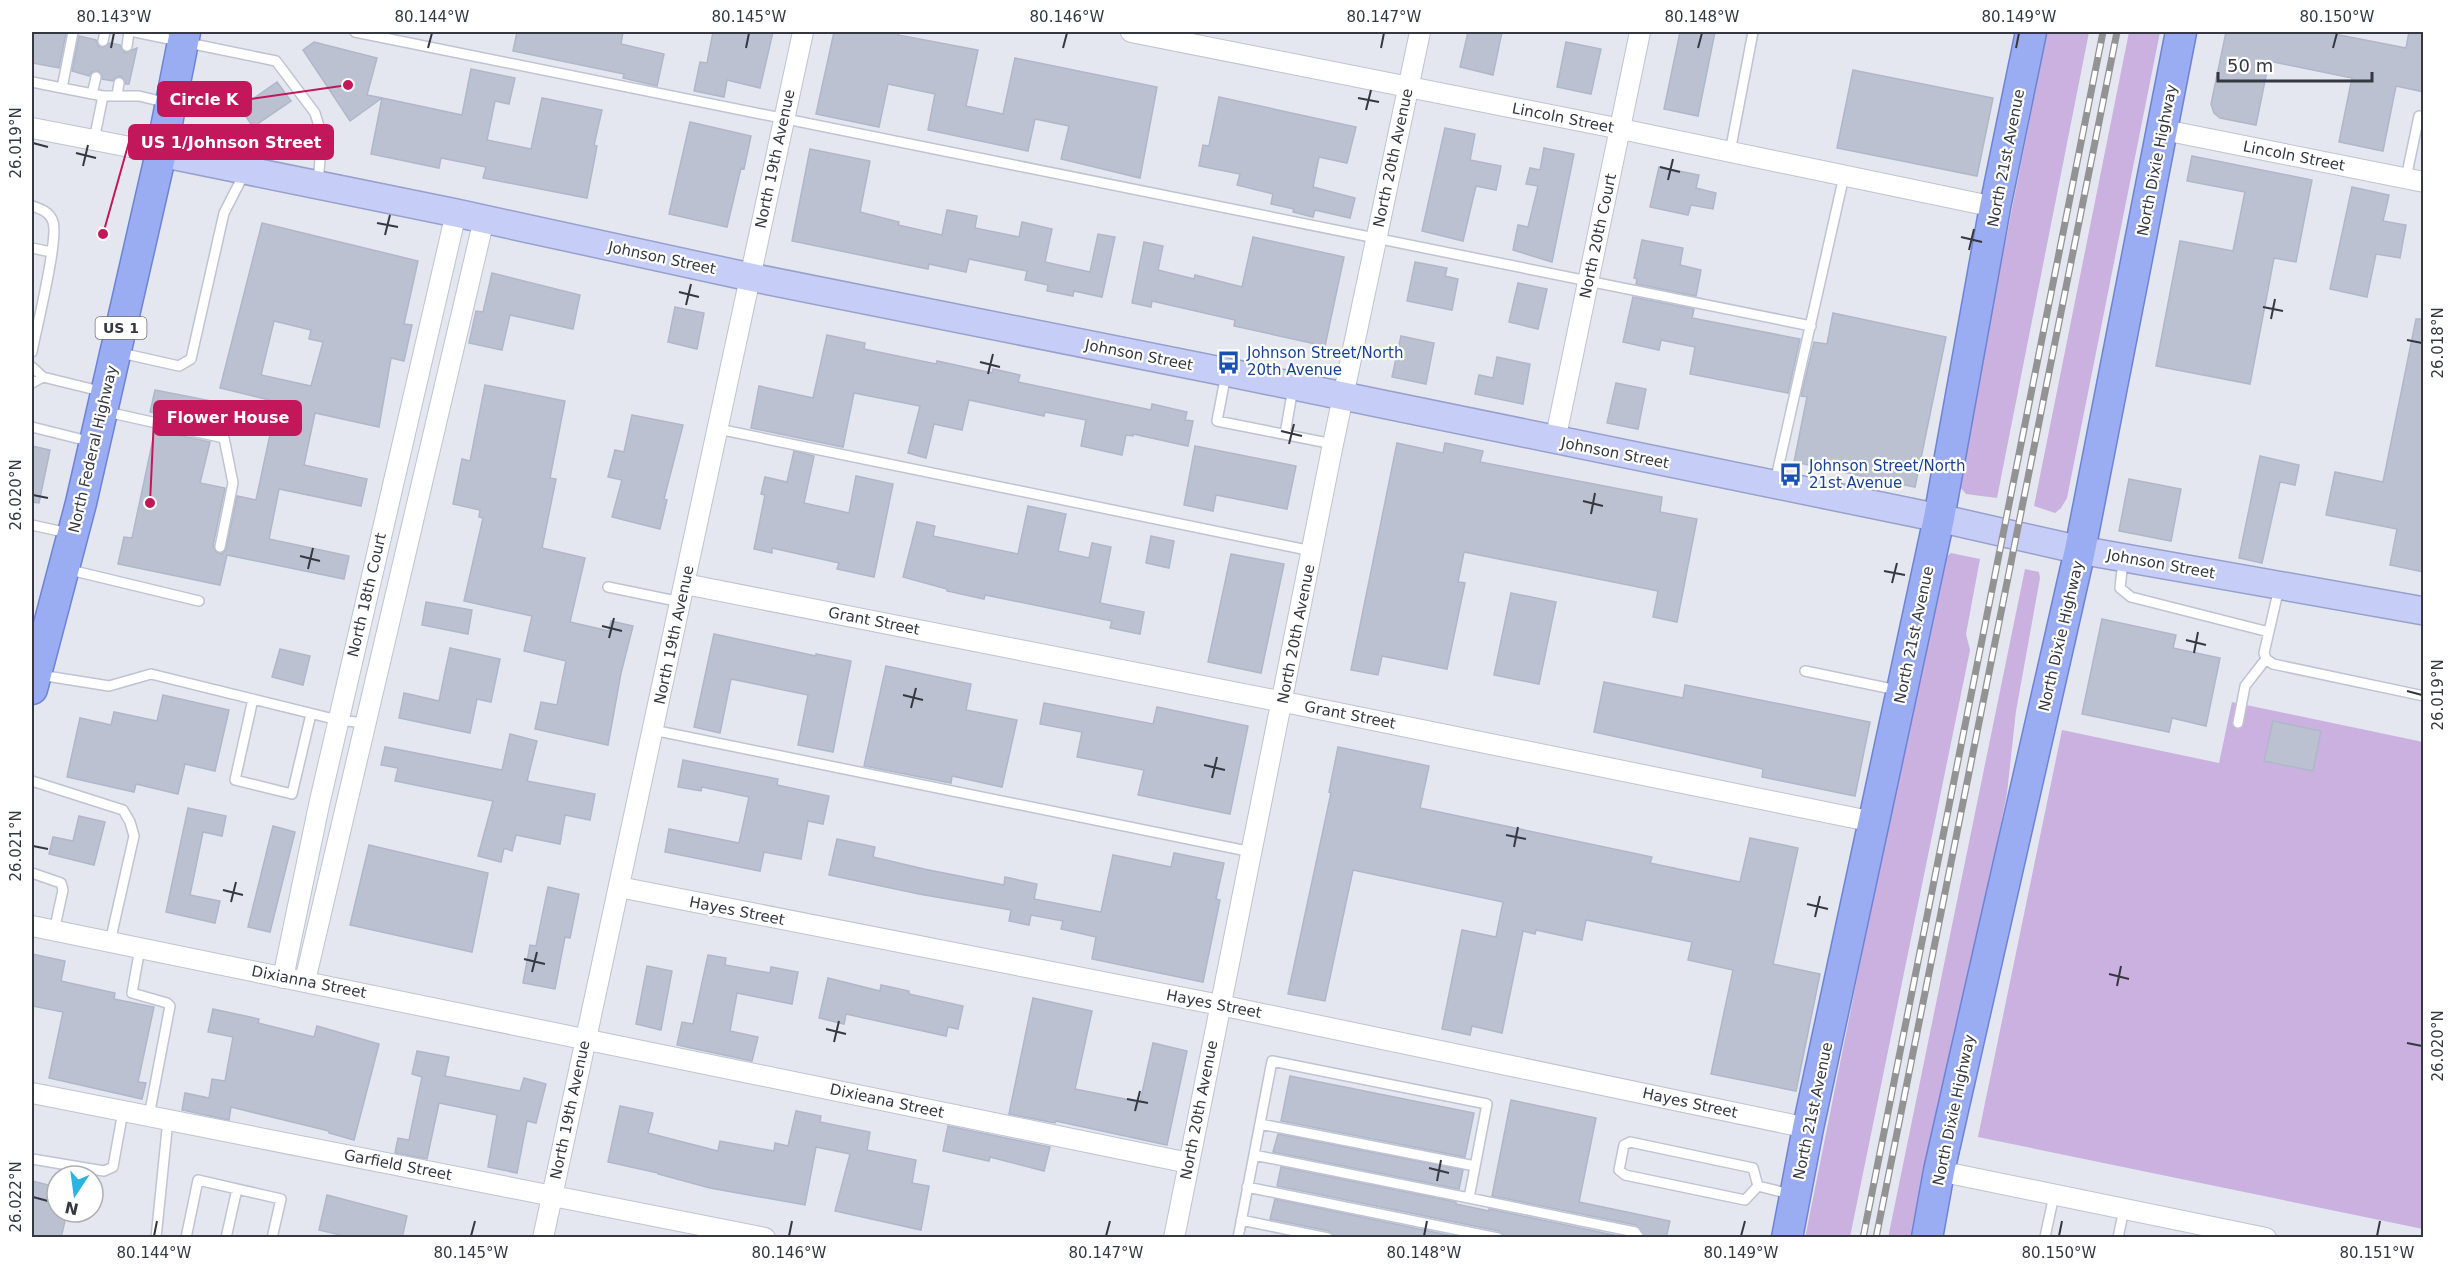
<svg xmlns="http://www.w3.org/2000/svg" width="2455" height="1269" font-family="'DejaVu Sans',sans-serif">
<rect width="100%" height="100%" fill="#e4e6f0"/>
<path fill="#cab1e0" d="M2047,32H2089L1997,498L1966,494L1960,487L1961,467Z
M2129,32H2160L2067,498L2061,508L2055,513L2034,506Z
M1951,553L1980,559L1966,634L1970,650L1850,1237L1805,1238L1940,565L1944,558Z
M2025,569L2039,572L2040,578L2016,711L2007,793L1918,1237L1888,1238Z
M2232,702L2423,742V1229L1978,1137L2062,730L2219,763Z"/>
<path fill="#bbc1d0" stroke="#afb7ca" stroke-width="1.5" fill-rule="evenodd" d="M32,32L66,33L59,68L32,63Z
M517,32H623L621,44L664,54L657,86L623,78L624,74L513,51Z
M713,32H773L760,88L727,80L724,97L694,91L700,62L707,63Z
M834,32H899L898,35L978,50L966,106L1003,114L1015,58L1157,87L1140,178L1061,159L1069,126L1035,119L1028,151L928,130L935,94L888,84L879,127L816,114Z
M1468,32H1502L1493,75L1460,67Z
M1680,32H1715L1698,116L1664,109Z
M2226,32H2324L2406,48L2409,32H2424V92L2396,86L2383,151L2339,142L2352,78L2269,61L2256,125L2220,118L2214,113L2211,104Z
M79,36L96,40L98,46L102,48L110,43L120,45L125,53L137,48L129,84H126L121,76L116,77L113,81L102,79V75L98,71L92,72L89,76L72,71Z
M314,42L377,58L367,95L382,98L350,121L303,50Z
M1566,42L1601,49L1591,94L1557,87Z
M471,69L515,78L509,104L495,101L487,140L531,149L542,98L602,110L594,145L597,146L587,198L483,178L486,167L441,158L439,168L371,154L382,98L462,115Z
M1853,70L1993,98L1977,176L1837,148Z
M277,82L291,101L253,127L240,108Z
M1219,97L1356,127L1347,163L1319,157L1313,187L1355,198L1350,218L1315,210L1313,217L1293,212L1294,209L1271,204L1273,194L1237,185L1240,174L1199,166L1203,145L1209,146Z
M690,122L751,136L744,169L741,168L727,227L669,214Z
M1445,128L1475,134L1470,160L1501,166L1496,190L1476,186L1463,241L1422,231Z
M1544,148L1574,154L1552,262L1513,250L1518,225L1528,227L1538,186L1526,184L1530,168L1540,170Z
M810,149L870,161L860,212L899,222L898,225L942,235L947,210L977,216L975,228L1019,237L1022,222L1052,229L1045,262L1090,272L1098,234L1115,237L1102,297L1074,291L1073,296L1047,291L1048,285L1025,280L1027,271L969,259L966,272L929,264L928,269L792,241Z
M2192,156L2312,180L2296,262L2274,258L2250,384L2156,366L2180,241L2233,251L2245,192L2187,181Z
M1659,167L1699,175L1696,188L1716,193L1713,209L1691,205L1688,215L1650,207Z
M2352,187L2389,195L2383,221L2406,225L2400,258L2376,254L2367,297L2330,289Z
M262,223L418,261L404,324L412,325L404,361L391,358L379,427L315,413L304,465L367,479L361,506L279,489L269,539L349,556L344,579L227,555L220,585L118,564L124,537L132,538L155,430L210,442L200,483L225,488L213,546L216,552L222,554L226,549L237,496L256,500L277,402L220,388ZM274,321L311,330L309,339L323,342L311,386L261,375Z
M1253,237L1344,257L1325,346L1234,326L1235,320L1152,301L1151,307L1132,303L1144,242L1163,246L1158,270L1194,279L1195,275L1242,287Z
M1642,240L1683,248L1680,265L1701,270L1696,296L1636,284L1637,279L1634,278Z
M1415,262L1447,268L1445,276L1458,279L1452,310L1407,301Z
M492,273L580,295L573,329L510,315L502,350L469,343L476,311L483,312Z
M1518,283L1547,289L1538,329L1509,322Z
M1633,297L1694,309L1692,318L1800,339L1788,393L1690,374L1695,347L1661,340L1659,350L1623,342Z
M675,307L704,313L697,349L668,342Z
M1833,313L1946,337L1915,487L1794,462L1807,397L1801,396L1814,342L1827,344Z
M2416,319H2424V572L2390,565L2397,529L2326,515L2335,472L2383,482Z
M827,335L865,343L864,349L936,364L937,361L992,373L993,369L1020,375L1018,382L1151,410L1152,404L1187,412L1185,420L1193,421L1188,446L1133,434V436L1126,435L1122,455L1081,446L1086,420L1045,412L1044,416L969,400L962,430L934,424L926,458L908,453L920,406L854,393L843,447L751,428L759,386L813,398Z
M1401,336L1434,343L1426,384L1392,377Z
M1497,357L1530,364L1523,404L1475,394L1479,375L1493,378Z
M1616,383L1646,389L1638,429L1607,423Z
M485,385L565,401L550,478L556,479L542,548L585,558L570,622L609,631L611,621L633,626L621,673L608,745L535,729L541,702L557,705L566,661L524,651L532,616L464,601L483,518L479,517L480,510L453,504L462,459L470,461Z
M155,390L227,404L223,426L214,424L213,429L158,416L159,414L150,412Z
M632,415L683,425L664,499L667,500L660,529L612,517L622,480L608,477L615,450L624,452Z
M1397,443L1443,453L1445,443L1483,451L1480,462L1662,497L1660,512L1697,519L1677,622L1653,617L1658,591L1464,552L1458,582L1465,583L1447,669L1382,656L1378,675L1351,670Z
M32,446L50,450L39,503L32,502Z
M1195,446L1296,466L1287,509L1216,495L1213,511L1184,505Z
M794,451L814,456L804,503L849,513L856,476L893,484L874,577L837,569L839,563L772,548V553L754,549L765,495L761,494L765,477L787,482Z
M2260,456L2299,465L2295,485L2280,482L2262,563L2239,558Z
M2129,479L2181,489L2171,541L2119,531Z
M1028,506L1066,514L1058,551L1089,558L1092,543L1111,547L1100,603L1144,612L1140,634L1110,628L1112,621L985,595L984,599L947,591V589L903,577L917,522L935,526L933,536L1018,554Z
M1151,536L1174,541L1169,568L1146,563Z
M1231,554L1284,564L1261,673L1208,662Z
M1511,593L1556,602L1539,684L1494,675Z
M426,602L472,610L468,634L422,625Z
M2102,619L2176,635L2173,648L2220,658L2206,726L2172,718L2169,732L2082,714Z
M714,634L816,656V654L851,661L833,752L798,745L808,695L731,679L720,733L694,727Z
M450,648L500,659L491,702L477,699L470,733L399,718L404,693L439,701Z
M280,649L310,656L303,685L272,677Z
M886,666L971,684L966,710L1017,720L1002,787L952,776L951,783L864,766Z
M1604,682L1683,698L1685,685L1870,722L1855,796L1762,777L1763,769L1594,732Z
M163,695L229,710L215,771L185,764L178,794L136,784L134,792L67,777L80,718L111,725L114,712L157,721Z
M1044,703L1153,724L1157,707L1248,726L1230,814L1138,795L1144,770L1077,757L1082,732L1040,724Z
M2273,721L2321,731L2313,771L2264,761Z
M510,734L537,741L527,781L595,794L590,820L565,815L560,844L516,835L512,851L504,848L501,862L478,856L493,801L395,781L398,768L381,765L385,747L502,770Z
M1338,747L1429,766L1420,808L1652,857L1650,863L1740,882L1750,838L1798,848L1773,964L1820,974L1796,1091L1711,1074L1733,970L1688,960L1692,942L1586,920L1582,940L1536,930L1535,934L1523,931L1502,1033L1472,1026L1470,1035L1442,1029L1462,930L1496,937L1503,902L1353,870L1325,1001L1288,994L1331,793L1329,792Z
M683,760L778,779L777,785L829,796L823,824L808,821L801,859L764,852L760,871L665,852L669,829L739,843L749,797L702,787L701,791L678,787Z
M188,808L226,816L222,836L203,832L190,895L220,901L215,923L166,912Z
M79,816L105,822L94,865L49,854L53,837L73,841Z
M273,826L295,832L270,932L248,927Z
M837,839L875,847L873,857L924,869L1004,885L1005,877L1037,884L1034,899L1101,912L1113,855L1171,867L1174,853L1224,863L1216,899L1220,900L1203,982L1092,959L1096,937L1061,929L1063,921L1031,915L1029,925L1009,921L1011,910L919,894L829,875Z
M369,845L488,873L472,952L350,925Z
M548,887L579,894L570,938L565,937L555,989L523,983L530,945L536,946Z
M32,954L65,961L61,981L115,993L114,999L154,1007L138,1082L146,1083L142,1099L49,1078L63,1012L32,1006Z
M708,955L726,958L725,965L770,973L771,967L798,972L792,1004L737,993L730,1031L758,1037L752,1061L677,1045L682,1022L693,1024Z
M647,966L672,971L661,1030L636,1024Z
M828,978L880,991L881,985L909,991V994L963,1006L958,1029L948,1027L946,1036L846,1014L844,1024L819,1018Z
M1033,998L1092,1011L1075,1089L1140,1102L1153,1043L1187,1051L1167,1145L1056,1121L1055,1123L1009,1114Z
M213,1009L259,1019L258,1023L314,1037L317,1026L379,1044L354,1140L329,1133V1131L231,1107L229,1120L182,1110L185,1093L209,1098L212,1079L225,1081L233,1037L208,1032Z
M417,1051L449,1057L445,1076L520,1091L524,1078L546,1084L536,1123L527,1121L517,1173L488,1167L497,1115L439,1103L427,1159L395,1153L398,1138L409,1140L422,1077L412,1074Z
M1290,1076L1474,1113L1465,1157L1281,1121Z
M1511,1100L1596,1118L1579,1202L1670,1221L1666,1238H1646L1636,1225L1492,1196Z
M620,1106L653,1113L648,1133L718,1151L720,1141L774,1151L775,1143L788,1146L796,1111L821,1116L820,1122L870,1132L867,1150L916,1160L912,1183L929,1186L921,1230L835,1211L850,1154L816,1147L805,1205L710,1188L658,1174V1173L608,1162Z
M948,1126L1050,1147L1044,1171L990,1157L989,1161L943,1151Z
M1278,1134L1463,1170L1459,1189L1273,1152Z
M1281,1167L1456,1202V1204L1489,1211V1209L1628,1238H1505L1499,1231L1277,1186Z
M32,1181L57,1187V1212H67L61,1238H32Z
M327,1195L407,1216L402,1238H353L319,1230Z
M1275,1199L1462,1238H1335L1329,1231L1270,1219Z"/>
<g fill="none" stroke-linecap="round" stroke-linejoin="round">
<defs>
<path id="lane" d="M135,32L276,61L315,113L322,136L318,183
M355,32L1811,326
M103,41L105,32
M127,46L129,32
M32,82L62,88L73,32
M62,88L103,96L94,140
M92,94L96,77
M103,96H139L168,103
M117,96L119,83
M1730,152L1753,32
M2406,178L2419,116
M32,206C41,209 50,212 53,222C59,239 36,330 32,352
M32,248L51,252
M121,353L179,366L191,359L224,213L244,174
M32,367L43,377L104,392
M1226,374L1217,421L1333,444
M32,383L43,377
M107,412L224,438L233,483L220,547
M32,427L92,442
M718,429L1312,551
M1285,434L1293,388
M1775,482L1844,176
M32,525L68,533
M2123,561L2120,588L2131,597L2269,632
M66,569L199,601
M608,587L681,602
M2279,588L2264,653L2266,659L2273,664L2424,696
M1805,671L1897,690
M40,675L109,686L151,674L338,720L365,723
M253,699L235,780L292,794L311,714
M2238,723L2245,686L2266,659
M653,730L1252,852
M32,781L123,810L130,822L134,836L110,942
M32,873L61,883L63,890L54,931
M140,948L132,993L167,1003L170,1006L149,1116
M1260,1124L1475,1166
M1254,1155L1469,1198
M32,1159L104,1171L113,1167L123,1111
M1758,1186L1745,1200L1625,1175L1619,1170L1624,1145L1630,1142L1753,1168L1758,1186L1790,1194
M1247,1187L1498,1238
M1241,1220L1328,1238
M156,1238L168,1120
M186,1238L198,1180L281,1199L272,1238
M226,1238L237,1189
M1238,1238L1272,1061L1487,1104L1469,1198L1635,1232L1639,1238
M2047,1238L2045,1237L2054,1195
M2118,1238L2124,1209"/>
<path id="street" d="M1131,32L1621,129L1995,207
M32,128L161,153
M2164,130L2424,182
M1555,441L1640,32
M685,584L1304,706L1874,822
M619,887L1220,1005L1808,1128
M32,926L1189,1163
M283,978L319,805L456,213
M305,981L484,219
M32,1093L765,1238
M1939,1171L2266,1238
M543,1238L803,32
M1174,1238L1333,444L1420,32"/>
<path id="secondary" d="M161,153L456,213L750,277L1226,372L1939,518L2080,550L2424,611"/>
<path id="primary" d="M32,689L81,503L161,153L185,32
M1787,1238L1808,1128L1939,518L1995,207L2031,32
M1927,1238L1939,1171L2080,550L2181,32"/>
</defs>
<use href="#lane" stroke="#bfc3d2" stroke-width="12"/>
<use href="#street" stroke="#bfc3d2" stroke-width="22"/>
<use href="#secondary" stroke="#98a1cb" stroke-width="30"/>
<use href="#primary" stroke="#6d83d5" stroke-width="33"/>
<use href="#lane" stroke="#fff" stroke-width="9"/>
<use href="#street" stroke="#fff" stroke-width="20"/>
<use href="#secondary" stroke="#c6cef8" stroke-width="27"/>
<use href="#primary" stroke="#9aacf2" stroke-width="30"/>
<defs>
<path id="rail" d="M1863,1238L2103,32
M1876,1238L2117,32"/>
</defs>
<use href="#rail" stroke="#939393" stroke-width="7"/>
<use href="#rail" stroke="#fff" stroke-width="4.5" stroke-dasharray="14" stroke-linecap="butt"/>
</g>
<path fill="none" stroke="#353841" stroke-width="2" d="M111,48L114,33M428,48L432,33M746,48L749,33M1063,48L1067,33M1381,48L1384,33M1698,48L1702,33M2016,48L2019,33M2333,48L2337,33M1358,98L1379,102M1366,110L1371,90M33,143L48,147M76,153L96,158M83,166L88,145M1660,167L1680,172M1668,180L1673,159M377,223L398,227M385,235L390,215M1961,237L1982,242M1969,250L1974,229M679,292L699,297M686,305L691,284M2263,307L2283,311M2271,319L2275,299M2407,340L2422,343M980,362L1000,367M988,374L993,354M1281,431L1302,436M1289,444L1294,424M33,495L48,498M1583,501L1603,506M1591,514L1595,493M300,556L320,561M308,569L313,548M1884,571L1905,575M1892,583L1897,563M602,626L622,631M609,638L614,618M2186,640L2206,645M2194,653L2198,632M2407,691L2422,695M903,695L923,700M911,708L916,688M1204,765L1225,770M1212,778L1217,757M1506,835L1526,839M33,846L48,849M1514,847L1518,827M223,890L243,895M231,902L236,882M1807,904L1828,909M1815,917L1820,896M524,959L545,964M532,972L537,952M2109,974L2129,979M2117,986L2121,966M826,1029L846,1034M834,1042L839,1021M2407,1043L2422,1046M1127,1099L1148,1103M1135,1111L1140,1091M1429,1168L1449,1173M1437,1181L1441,1160M33,1197L48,1201M154,1236L157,1221M471,1236L475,1221M789,1236L792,1221M1106,1236L1110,1221M1424,1236L1427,1221M1741,1236L1745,1221M2059,1236L2062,1221M2377,1236L2380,1221"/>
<defs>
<symbol id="bus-bare" viewBox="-9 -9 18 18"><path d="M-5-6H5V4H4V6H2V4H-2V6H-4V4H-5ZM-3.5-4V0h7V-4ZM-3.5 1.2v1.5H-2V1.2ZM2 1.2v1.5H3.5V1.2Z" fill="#1a4fb4" stroke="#fff" stroke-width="2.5" paint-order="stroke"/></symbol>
</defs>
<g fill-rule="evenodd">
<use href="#bus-bare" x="1212" y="346" width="33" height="33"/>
<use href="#bus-bare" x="1774" y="458" width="33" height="33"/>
</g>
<g text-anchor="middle" stroke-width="4.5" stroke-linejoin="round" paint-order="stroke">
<rect fill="#fff" stroke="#72747a" stroke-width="1.5" x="95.5" y="317" width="51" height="22" rx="4.5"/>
<g font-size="14" font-weight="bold" fill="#353841">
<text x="121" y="333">US 1</text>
</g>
<g font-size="15" fill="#353841" stroke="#fff">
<text transform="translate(1563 118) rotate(11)" y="5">Lincoln Street</text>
<text transform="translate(2294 156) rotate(11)" y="5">Lincoln Street</text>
<text transform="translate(1393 158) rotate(-78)" y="5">North 20th Avenue</text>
<text transform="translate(2006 158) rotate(-79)" y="5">North 21st Avenue</text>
<text transform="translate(775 159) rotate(-78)" y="5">North 19th Avenue</text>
<text transform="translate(2157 160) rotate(-79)" y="5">North Dixie Highway</text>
<text transform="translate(1598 236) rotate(-78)" y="5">North 20th Court</text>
<text transform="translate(662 258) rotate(12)" y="5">Johnson Street</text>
<text transform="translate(1139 355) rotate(11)" y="5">Johnson Street</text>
<text transform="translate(93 449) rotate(-77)" y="5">North Federal Highway</text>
<text transform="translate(1615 453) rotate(11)" y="5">Johnson Street</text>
<text transform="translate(2161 564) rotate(10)" y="5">Johnson Street</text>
<text transform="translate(367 595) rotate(-77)" y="5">North 18th Court</text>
<text transform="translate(874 621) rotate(11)" y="5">Grant Street</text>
<text transform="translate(1296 634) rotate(-79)" y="5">North 20th Avenue</text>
<text transform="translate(674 635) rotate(-78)" y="5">North 19th Avenue</text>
<text transform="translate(1914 635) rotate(-78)" y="5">North 21st Avenue</text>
<text transform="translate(2061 636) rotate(-77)" y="5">North Dixie Highway</text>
<text transform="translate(1350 715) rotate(11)" y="5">Grant Street</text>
<text transform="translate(737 911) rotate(11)" y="5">Hayes Street</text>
<text transform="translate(309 982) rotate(11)" y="5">Dixianna Street</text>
<text transform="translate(1214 1004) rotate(11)" y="5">Hayes Street</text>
<text transform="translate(887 1101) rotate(12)" y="5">Dixieana Street</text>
<text transform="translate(1690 1103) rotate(12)" y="5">Hayes Street</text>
<text transform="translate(570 1110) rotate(-78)" y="5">North 19th Avenue</text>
<text transform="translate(1199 1110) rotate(-79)" y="5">North 20th Avenue</text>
<text transform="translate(1954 1110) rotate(-78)" y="5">North Dixie Highway</text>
<text transform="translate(1813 1111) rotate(-78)" y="5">North 21st Avenue</text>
<text transform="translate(398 1165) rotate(11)" y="5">Garfield Street</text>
</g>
<g font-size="15" fill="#164399" stroke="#fff" text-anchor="start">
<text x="1247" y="358">Johnson Street/North<tspan x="1247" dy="17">20th Avenue</tspan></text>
<text x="1809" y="471">Johnson Street/North<tspan x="1809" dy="17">21st Avenue</tspan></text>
</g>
</g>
<path fill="none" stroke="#c2185b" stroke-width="2" d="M348 85L251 99M103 234L129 142M150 503L154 418"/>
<g fill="#c2185b" stroke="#fff" stroke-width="2">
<circle cx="348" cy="85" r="6"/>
<circle cx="103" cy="234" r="6"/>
<circle cx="150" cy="503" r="6"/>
</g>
<g fill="#c2185b" stroke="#c2185b" stroke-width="2">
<rect x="158" y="82" width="93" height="34" rx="6"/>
<rect x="129" y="125" width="204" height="34" rx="6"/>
<rect x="154" y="401" width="147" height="34" rx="6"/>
</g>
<g font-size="16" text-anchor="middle" font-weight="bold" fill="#fff">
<text x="204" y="105">Circle K</text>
<text x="231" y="148">US 1/Johnson Street</text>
<text x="228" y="423">Flower House</text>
</g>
<rect width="2455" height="1269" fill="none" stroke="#ffffff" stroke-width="66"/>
<g transform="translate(75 1194) rotate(193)"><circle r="28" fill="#ffffff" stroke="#aeafb3" stroke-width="1.5"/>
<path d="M0-4.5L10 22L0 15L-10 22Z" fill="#2ab5e1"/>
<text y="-9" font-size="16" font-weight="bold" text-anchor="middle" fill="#353841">N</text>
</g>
<path d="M2218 72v9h154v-9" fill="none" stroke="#353841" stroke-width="3"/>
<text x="2227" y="72" font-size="18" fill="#353841" stroke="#ffffff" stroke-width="4.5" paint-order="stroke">50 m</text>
<rect x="33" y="33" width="2389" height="1203" fill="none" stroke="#353841" stroke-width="2"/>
<g font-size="15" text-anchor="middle" fill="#353841">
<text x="114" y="22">80.143°W</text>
<text x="432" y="22">80.144°W</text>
<text x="749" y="22">80.145°W</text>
<text x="1067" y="22">80.146°W</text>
<text x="1384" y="22">80.147°W</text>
<text x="1702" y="22">80.148°W</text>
<text x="2019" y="22">80.149°W</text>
<text x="2337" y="22">80.150°W</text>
<text transform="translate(16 143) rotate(-90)" y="5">26.019°N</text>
<text transform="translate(2438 343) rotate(-90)" y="5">26.018°N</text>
<text transform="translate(16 495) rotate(-90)" y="5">26.020°N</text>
<text transform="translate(2438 695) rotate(-90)" y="5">26.019°N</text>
<text transform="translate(16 846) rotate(-90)" y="5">26.021°N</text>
<text transform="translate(2438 1046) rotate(-90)" y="5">26.020°N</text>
<text transform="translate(16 1197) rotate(-90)" y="5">26.022°N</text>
<text x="154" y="1258">80.144°W</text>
<text x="471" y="1258">80.145°W</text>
<text x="789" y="1258">80.146°W</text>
<text x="1106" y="1258">80.147°W</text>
<text x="1424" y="1258">80.148°W</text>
<text x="1741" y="1258">80.149°W</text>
<text x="2059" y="1258">80.150°W</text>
<text x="2377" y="1258">80.151°W</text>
</g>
</svg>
